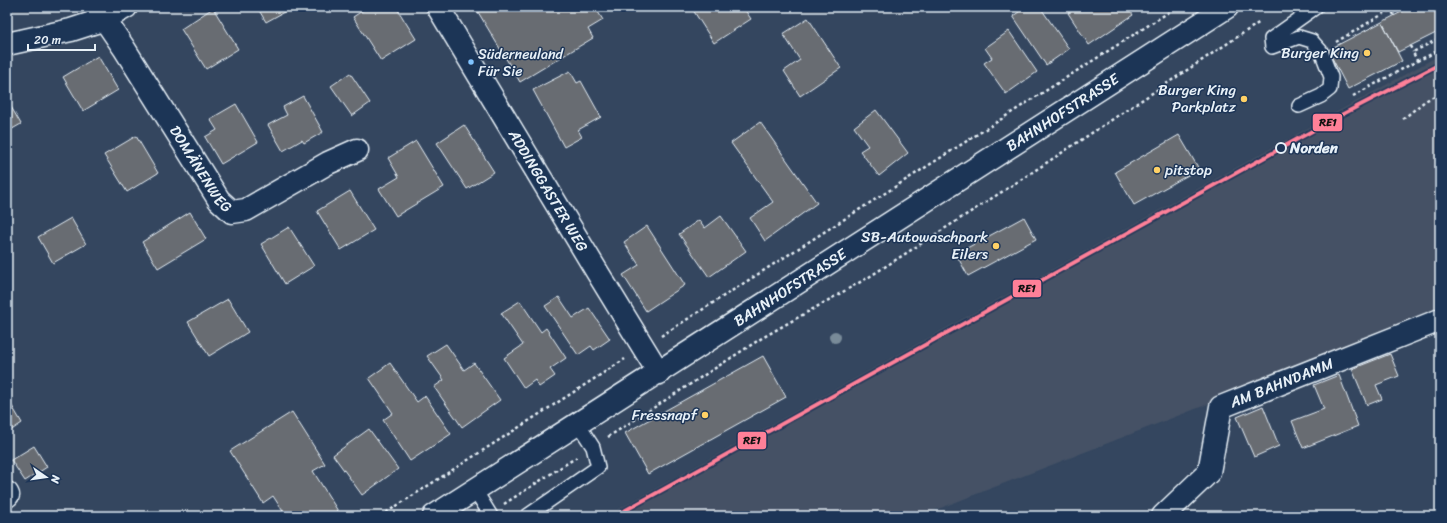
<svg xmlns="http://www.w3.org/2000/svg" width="1447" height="523" font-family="Sriracha,sans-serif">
<rect width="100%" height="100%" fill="#34465f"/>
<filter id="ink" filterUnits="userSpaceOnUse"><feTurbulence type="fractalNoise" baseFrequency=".025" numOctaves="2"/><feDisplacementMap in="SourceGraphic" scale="8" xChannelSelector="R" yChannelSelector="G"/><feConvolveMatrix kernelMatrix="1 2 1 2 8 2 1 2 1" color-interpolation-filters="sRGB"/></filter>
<g filter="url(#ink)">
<path fill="#445165" d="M1440,55V314L920,516H606Z"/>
<path fill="#686c72" stroke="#e8f1f8" d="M257,7H293L266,22Z
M368,7H396L416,39L381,61L353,17Z
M475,7H595L603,20L588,29L593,38L520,82Z
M698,7H743L751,19L714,43L693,10Z
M1026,7H1040L1069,49L1046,65L1013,16Z
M1078,7H1128L1133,15L1089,45L1068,13Z
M1411,7H1440V31L1398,52L1382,22Z
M213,8L238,49L206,69L181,29Z
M808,18L841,68L800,96L784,71L800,60L783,34Z
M1382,22L1402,61L1348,89L1328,50Z
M1009,31L1037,72L1006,94L984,63L992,58L985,48Z
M98,56L118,90L83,111L63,77Z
M570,71L577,83L581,81L601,117L578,130L582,137L564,147L533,90Z
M350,73L370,103L352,116L331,86Z
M303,96L323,132L304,143L302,140L283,151L268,125L287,115L283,107Z
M7,100L21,124L7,132Z
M236,104L258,142L221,164L205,137L217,130L210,119Z
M876,110L908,153L879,176L860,151L868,146L854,127Z
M760,122L817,203L765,241L750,218L773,202L731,143Z
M464,125L494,172L467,189L437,143Z
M1179,135L1199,169L1134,205L1115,172Z
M136,136L158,173L127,192L104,155Z
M416,141L444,187L396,216L379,189L399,177L388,158Z
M350,191L374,230L341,250L317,211Z
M190,212L206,239L158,268L142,242Z
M721,216L746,251L709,277L679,234L699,220L705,228Z
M1024,217L1036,239L968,276L956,254Z
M71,218L86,244L53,263L38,237Z
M647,226L685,285L646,311L623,275L639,265L624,242Z
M289,227L314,266L285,284L261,244Z
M559,297L573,318L589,308L610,339L594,350L591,346L578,355L545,306Z
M228,299L248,332L209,356L188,322Z
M520,301L541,332L546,328L566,358L550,369L555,376L539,387L535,380L524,388L504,358L523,345L501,313Z
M446,344L464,370L474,363L500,400L462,427L434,387L444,380L427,356Z
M1390,354L1399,376L1376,385L1382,399L1367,405L1352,369Z
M763,356L786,397L648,474L625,433Z
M390,363L417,402L425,396L451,434L410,461L383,420L393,413L369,378Z
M1339,375L1358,426L1303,448L1292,421L1324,409L1314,385Z
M9,401L22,423L7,433V403Z
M1263,406L1279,446L1254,457L1237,417Z
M292,412L325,464L313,471L341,516H286L273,496L263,503L230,451Z
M369,429L398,469L362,495L333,455Z
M34,446L47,467L25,481L11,460Z"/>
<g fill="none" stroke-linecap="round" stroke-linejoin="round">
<defs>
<path id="service" d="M1299,106L1321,96L1330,89L1331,77L1321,51L1312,41L1299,37L1272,47L1271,39L1316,7
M475,490L491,516
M527,516L598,467L593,447L578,424"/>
<g id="minor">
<path id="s1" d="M96,7L124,48L219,200L232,212L246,210L328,163L357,150"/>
<path id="s2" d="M438,7L596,270L659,373"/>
<path d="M7,44L71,30L105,19L126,7"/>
<path d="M7,493L8,495L7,496"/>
<path id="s3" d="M1163,516L1209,472L1221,407L1440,320"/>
</g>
<g id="secondary">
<path id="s4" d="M434,516L1227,7"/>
</g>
</defs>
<use href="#service" stroke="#e8f1f8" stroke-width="16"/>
<use href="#minor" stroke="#e8f1f8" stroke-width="25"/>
<use href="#secondary" stroke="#e8f1f8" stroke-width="25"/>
<path stroke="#e8f1f8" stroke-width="2.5" stroke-dasharray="3 3" stroke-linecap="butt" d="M1390,7L1394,15
M1336,42L1395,7
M1410,46L1413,52
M1417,61L1440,50
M1353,96L1417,61L1413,52L1440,38
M1403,119L1425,101L1440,93
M661,336L1177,7
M608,437L762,338L869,277L1025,177L1260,22
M504,504L577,457
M381,516L625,359"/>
<use href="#service" stroke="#1d3557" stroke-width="13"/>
<use href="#minor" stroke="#1d3557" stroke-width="22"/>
<use href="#secondary" stroke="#1d3557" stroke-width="22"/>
<defs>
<path id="rail-1" d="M615,516L1343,114L1440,64"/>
</defs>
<use href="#rail-1" stroke="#1d3557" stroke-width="7"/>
<use href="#rail-1" stroke="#ff8098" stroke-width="4"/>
</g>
<circle fill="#798b99" cx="835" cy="337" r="6"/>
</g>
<g fill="#ffd166" stroke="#1d3557" stroke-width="1.5">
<circle cx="1367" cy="53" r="4"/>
<circle cx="1244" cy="99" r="4"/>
<circle cx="1157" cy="170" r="4"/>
<circle cx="996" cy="246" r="4"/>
<circle cx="705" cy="415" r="4"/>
</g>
<circle fill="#80c4ff" stroke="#1d3557" stroke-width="1.5" cx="471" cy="62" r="3.5"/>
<circle fill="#1d3557" stroke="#e8f1f8" stroke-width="2" cx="1281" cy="148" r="5"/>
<g text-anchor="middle" stroke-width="3" stroke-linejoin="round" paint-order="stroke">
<g font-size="14" fill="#e8f1f8" stroke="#1d3557" text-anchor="start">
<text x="478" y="59">Süderneuland<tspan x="478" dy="17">Für Sie</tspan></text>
</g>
<g font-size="15" fill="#e8f1f8" stroke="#1d3557" text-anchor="end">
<text x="1359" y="58">Burger King</text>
<text x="1236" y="95">Burger King<tspan x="1236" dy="17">Parkplatz</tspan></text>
<text x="1165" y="175" text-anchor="start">pitstop</text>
<text x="988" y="242">SB-Autowaschpark<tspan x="988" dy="17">Eilers</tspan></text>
<text x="697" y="420">Fressnapf</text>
</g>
<g font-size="15" fill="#e8f1f8" stroke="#1d3557">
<text dy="5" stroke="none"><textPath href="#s4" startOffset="747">BAHNHOFSTRASSE</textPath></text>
<text dy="5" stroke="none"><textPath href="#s1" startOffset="193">DOMÄNENWEG</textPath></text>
<text dy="5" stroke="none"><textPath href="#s2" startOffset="214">ADDINGGASTER WEG</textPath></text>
<text dy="5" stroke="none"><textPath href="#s4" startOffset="423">BAHNHOFSTRASSE</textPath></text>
<text dy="5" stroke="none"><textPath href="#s3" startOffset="195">AM BAHNDAMM</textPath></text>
</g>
<g font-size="15" font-weight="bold" fill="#e8f1f8" stroke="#1d3557" text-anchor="start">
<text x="1290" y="153">Norden</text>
</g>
</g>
<g stroke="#1d3557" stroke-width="1.5">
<rect x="1312" y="113" width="31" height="19" rx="4" fill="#ff8098"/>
<rect x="1012" y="279" width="30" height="19" rx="4" fill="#ff8098"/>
<rect x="737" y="431" width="30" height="19" rx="4" fill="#ff8098"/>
</g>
<g font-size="11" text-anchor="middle" font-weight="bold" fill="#111">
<text x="1328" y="126">RE1</text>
<text x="1027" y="292">RE1</text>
<text x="752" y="444">RE1</text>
</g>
<rect width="1447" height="523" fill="none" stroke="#1d3557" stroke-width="24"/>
<rect x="12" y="12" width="1423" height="499" fill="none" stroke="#e8f1f8" stroke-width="1.5" filter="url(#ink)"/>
<g transform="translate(46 477) rotate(103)" stroke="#1d3557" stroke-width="3" paint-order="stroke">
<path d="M0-3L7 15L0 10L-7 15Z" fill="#e8f1f8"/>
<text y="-6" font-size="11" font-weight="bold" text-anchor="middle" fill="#e8f1f8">N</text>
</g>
<path d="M28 44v6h67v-6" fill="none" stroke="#e8f1f8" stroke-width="2"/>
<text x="34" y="44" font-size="12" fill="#e8f1f8" stroke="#1d3557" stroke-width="3" paint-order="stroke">20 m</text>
</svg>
